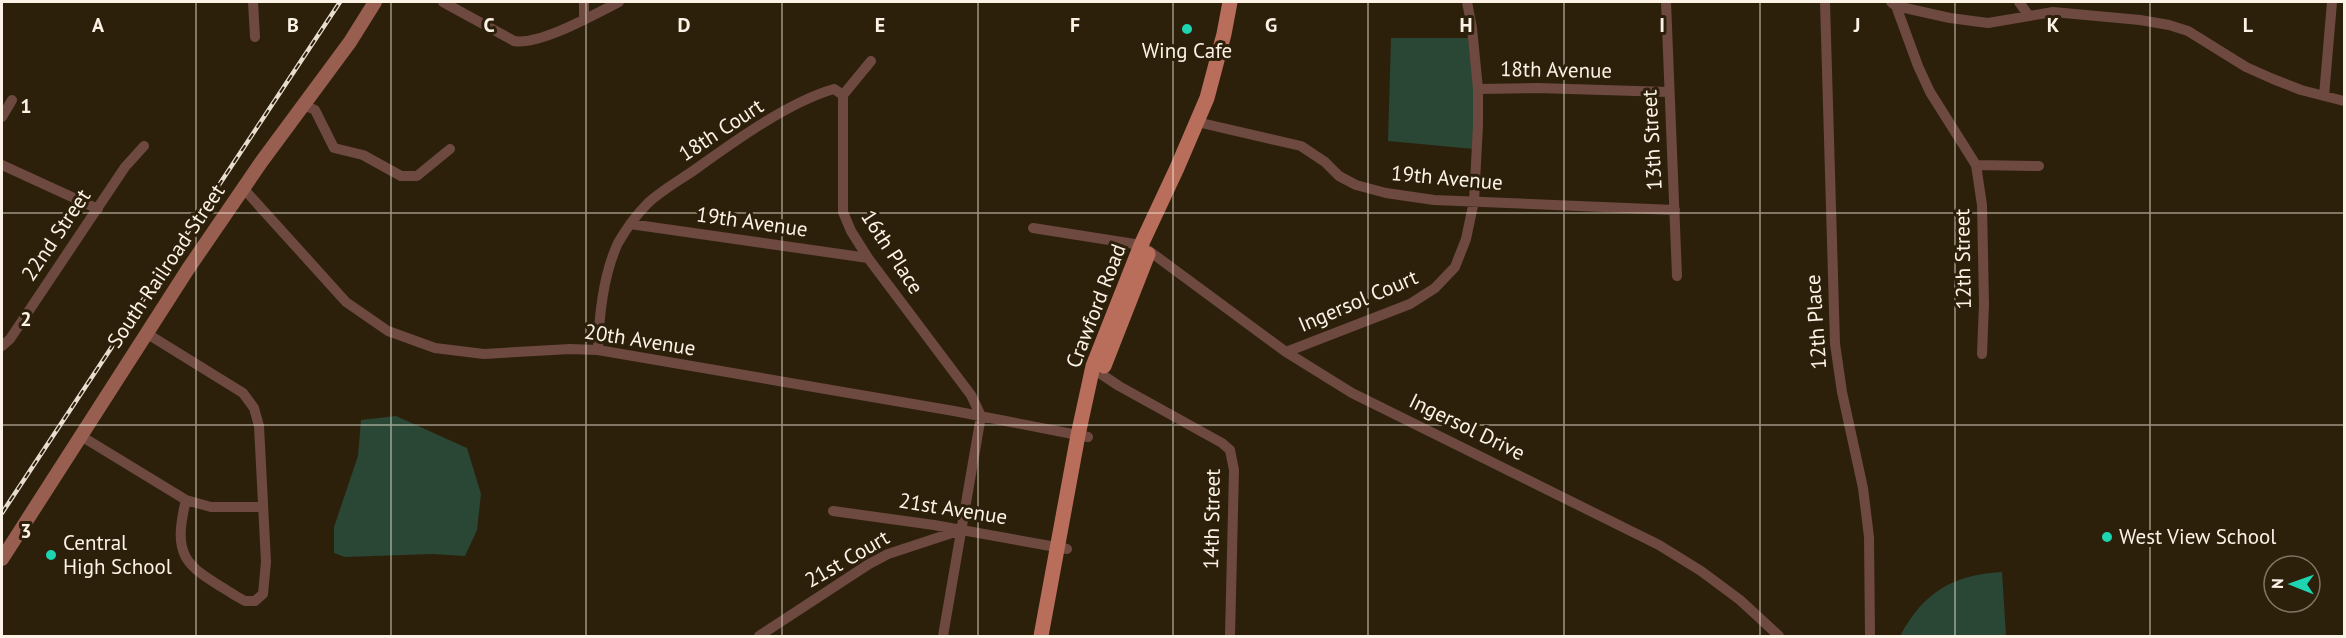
<svg xmlns="http://www.w3.org/2000/svg" width="2346" height="638" font-family="'PT Sans',sans-serif">
<rect width="100%" height="100%" fill="#2d200b"/>
<path fill="#2a4635" d="M1391,38H1468L1474,91V149L1388,141Z
M396,416L467,448L481,494L477,530L465,556L432,554L345,557L334,553V527L358,456L361,420Z
M2002,572L2006,636H1900C1924,592 1952,575 2002,572Z"/>
<g fill="none" stroke-linecap="round" stroke-linejoin="round">
<path stroke="#6e4940" stroke-width="10" d="M253,2L255,37
M443,2L514,41C539,46 595,14 619,2
M584,2V18
M1666,2L1677,276
M1825,2L1835,344L1842,392L1863,488L1869,537L1870,636
M1891,2L1896,6L1950,18L1988,23L2053,12L2140,20L2169,25L2188,31L2246,67L2273,79L2301,90L2344,101
M2019,2L2029,16
M1896,6L1918,66L1930,92L1976,165L1982,205L1984,304L1982,354
M871,61L843,95V212L851,231L868,258L971,395L981,416L943,636
M1478,89L1537,88L1669,92
M2324,96L2332,2
M304,105L315,110L334,148L363,155L401,176H417L450,149
M2,117L12,100
M1197,122L1301,146L1325,162L1339,176L1356,185L1386,193L1434,200L1675,210
M2,165L98,209
M1976,165L2039,166
M243,188L346,302L388,331L435,348L484,354L570,349L598,350L954,411L1088,437
M630,224L868,258
M1033,228L1141,245L1286,352L1352,393L1659,545L1701,571L1740,600L1779,636
M146,333L243,393L254,408L259,426L266,562L263,594L255,601H245L236,596C188,566 171,561 186,500
M2,346L10,339L125,167L144,146
M598,350C599,316 603,275 618,243C626,229 637,214 648,203C661,191 678,181 693,171C732,143 788,102 834,89L843,95
M1286,352L1410,304L1435,288L1455,267L1466,239L1474,201L1478,125V89L1472,28L1467,2
M1093,366L1101,374L1119,386L1222,443L1230,450L1234,470L1230,636
M81,436L186,500L211,507H262
M833,511L934,525L1067,549
M759,636L869,564L888,554L958,531"/>
<path stroke="#985e50" stroke-width="14" d="M2,559L188,269L262,161L350,42L375,2"/>
<path stroke="#b96e5b" stroke-width="15" d="M1104,366L1148,254
M1041,636L1078,435L1093,366L1141,245L1177,168L1207,98L1224,34L1230,2"/>
<defs>
<path id="rail" d="M2,513L340,2"/>
</defs>
<use href="#rail" stroke="#e6ddcf" stroke-width="4.5"/>
<use href="#rail" stroke="#2d200b" stroke-width="2" stroke-dasharray="7" stroke-linecap="butt"/>
</g>
<path fill="none" stroke="#fcf3e6" stroke-width="1.5" stroke-opacity="0.55" d="M196,2V636M391,2V636M586,2V636M782,2V636M978,2V636M1173,2V636M1368,2V636M1564,2V636M1760,2V636M1955,2V636M2150,2V636M2,213H2344M2,425H2344"/>
<g fill="#1dd5b1" stroke="#2d200b" stroke-width="2">
<circle cx="1187" cy="29" r="6"/>
<circle cx="2107" cy="537" r="6"/>
<circle cx="51" cy="555" r="6"/>
</g>
<g text-anchor="middle" stroke-width="6" stroke-linejoin="round" paint-order="stroke">
<g font-size="21" fill="#fcf3e6" stroke="#2d200b" text-anchor="start">
<text x="1187" y="58" text-anchor="middle">Wing Cafe</text>
<text x="2119" y="544">West View School</text>
<text x="63" y="550">Central<tspan x="63" dy="24">High School</tspan></text>
</g>
<g font-size="21" fill="#fcf3e6" stroke="#2d200b">
<text transform="translate(1556 70) rotate(1)" y="7">18th Avenue</text>
<text transform="translate(721 130) rotate(-33)" y="7">18th Court</text>
<text transform="translate(1652 140) rotate(-93)" y="7">13th Street</text>
<text transform="translate(1447 178) rotate(5)" y="7">19th Avenue</text>
<text transform="translate(752 222) rotate(8)" y="7">19th Avenue</text>
<text transform="translate(56 235) rotate(-56)" y="7">22nd Street</text>
<text transform="translate(892 252) rotate(57)" y="7">16th Place</text>
<text transform="translate(1963 259) rotate(-91)" y="7">12th Street</text>
<text transform="translate(166 266) rotate(-56)" y="7">South Railroad Street</text>
<text transform="translate(1358 301) rotate(-23)" y="7">Ingersol Court</text>
<text transform="translate(1096 306) rotate(-69)" y="7">Crawford Road</text>
<text transform="translate(1816 322) rotate(-94)" y="7">12th Place</text>
<text transform="translate(640 340) rotate(9)" y="7">20th Avenue</text>
<text transform="translate(1467 427) rotate(26)" y="7">Ingersol Drive</text>
<text transform="translate(953 509) rotate(9)" y="7">21st Avenue</text>
<text transform="translate(1212 519) rotate(-89)" y="7">14th Street</text>
<text transform="translate(847 559) rotate(-30)" y="7">21st Court</text>
</g>
</g>
<g font-size="20" text-anchor="middle" font-weight="bold" fill="#fcf3e6" stroke="#2d200b" stroke-width="6" stroke-linejoin="round" paint-order="stroke">
<text x="98" y="32">A</text>
<text x="293" y="32">B</text>
<text x="489" y="32">C</text>
<text x="684" y="32">D</text>
<text x="880" y="32">E</text>
<text x="1075" y="32">F</text>
<text x="1271" y="32">G</text>
<text x="1466" y="32">H</text>
<text x="1662" y="32">I</text>
<text x="1857" y="32">J</text>
<text x="2053" y="32">K</text>
<text x="2248" y="32">L</text>
<text x="26" y="113">1</text>
<text x="26" y="326">2</text>
<text x="26" y="538">3</text>
</g>
<rect width="2346" height="638" fill="none" stroke="#fcf3e6" stroke-width="6"/>
<g transform="translate(2292 584) rotate(271)"><circle r="28" fill="#2d200b" stroke="#807463" stroke-width="1.5"/>
<path d="M0-4.5L10 22L0 15L-10 22Z" fill="#1dd5b1"/>
<text y="-9" font-size="16" font-weight="bold" text-anchor="middle" fill="#fcf3e6">N</text>
</g>
</svg>
